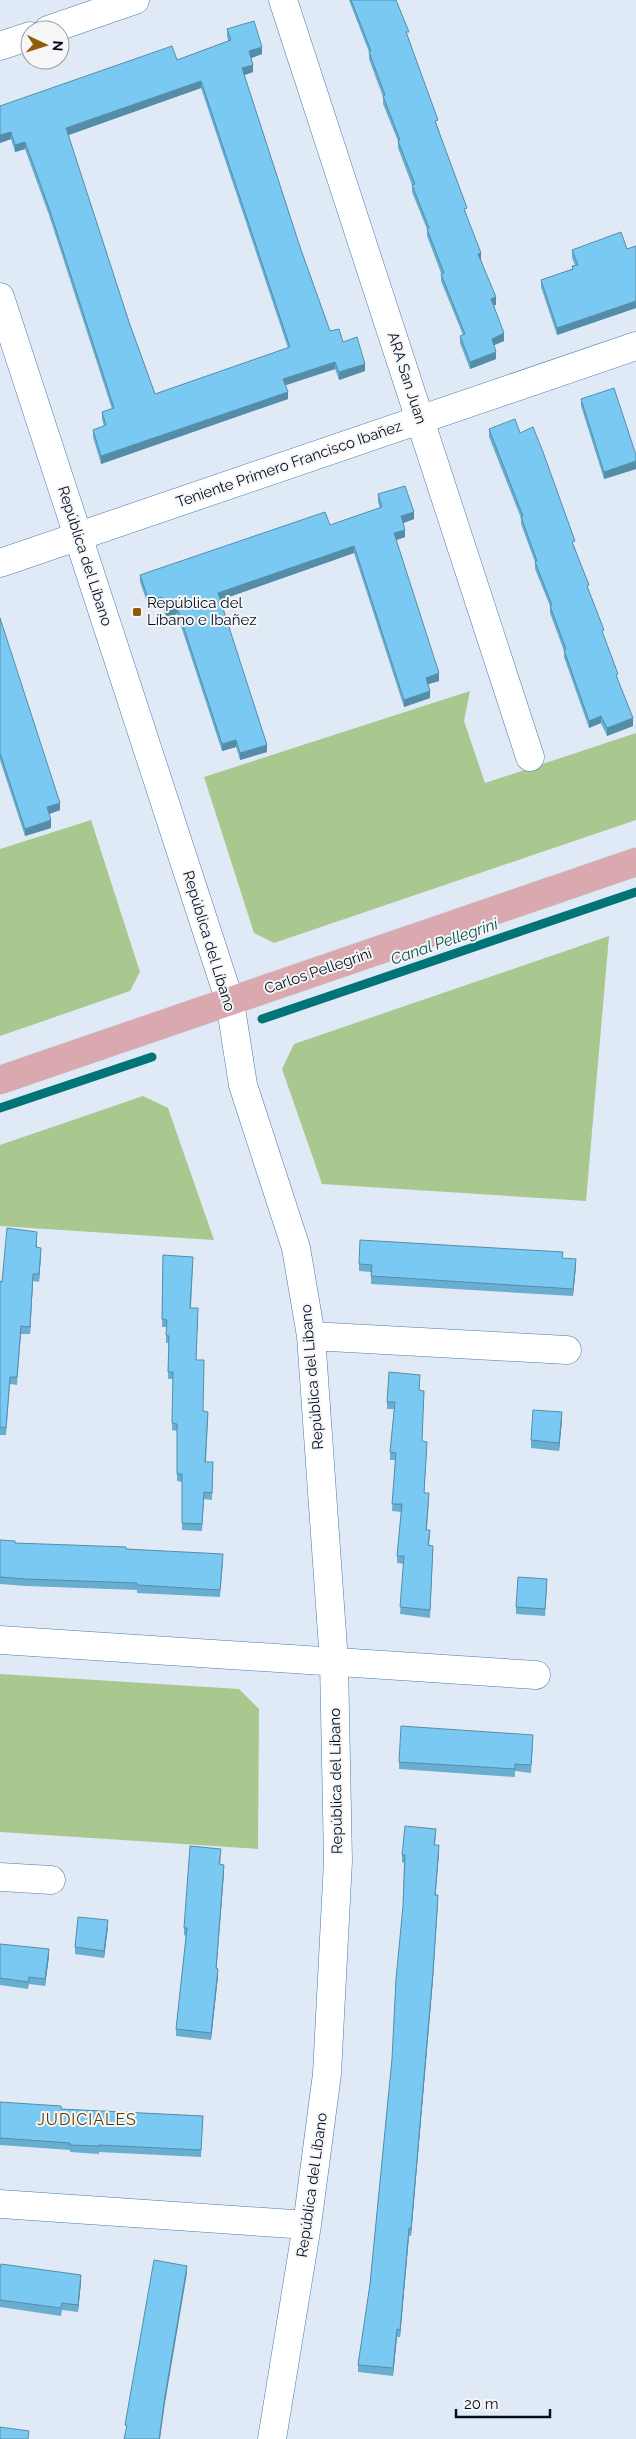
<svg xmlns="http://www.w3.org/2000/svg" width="636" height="2439" font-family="Raleway,sans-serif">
<rect width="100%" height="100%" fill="#e0eaf6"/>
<path fill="#a8c88f" d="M470,691L464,721L485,783L636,733V820L274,943L254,933L204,777Z
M91,820L140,972L130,991L0,1036V849Z
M609,936L586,1201L322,1184L282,1069L294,1044Z
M143,1096L168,1108L214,1240L0,1226V1145Z
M0,1674L239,1689L259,1709L258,1849L0,1832Z"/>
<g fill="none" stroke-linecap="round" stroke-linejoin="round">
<path stroke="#017477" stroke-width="9" d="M262,1019L636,892
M0,1108L152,1057"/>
<defs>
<path id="minor" d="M283,0L530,757
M48,30L135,0
M0,46L30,36
M0,297L230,1002L243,1085L296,1248L311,1336L334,1662L338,1861L327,2074L307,2225L272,2439
M0,563L636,346
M311,1336L567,1350
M0,1640L536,1675
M0,1877L51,1880
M0,2204L307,2225"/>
<path id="major" d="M0,1080L636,862"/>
</defs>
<use href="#minor" stroke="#4a79ae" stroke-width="29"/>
<use href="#major" stroke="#c7cace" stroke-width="29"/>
<use href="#minor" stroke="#fff" stroke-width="28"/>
<use href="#major" stroke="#daa9af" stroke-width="28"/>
</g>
<path fill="#69add0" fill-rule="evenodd" d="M349,0H396L496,305H494L504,341L494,345L496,359L470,369L460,343V336L463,335L441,281V273L427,236V229L412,192V185L398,148V141L383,104V97L369,59V52Z
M227,29L262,54L251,58L253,72L244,75L300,247L330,331L343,342L365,371L339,380L335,369L286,385L288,399L101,464L93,437V430L104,426L102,419V412L112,409L49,215L25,149L15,152L11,139L0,143V106L177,60L228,41L227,36ZM201,88L288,348L155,394L129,322L68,135Z
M636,246V308L557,335L541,287V280L572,269V266L575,265L572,258V250L627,249Z
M581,399L636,455V469L604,479L581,406Z
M489,429L520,433L575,548L633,726L607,736L601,723L589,728L564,657V651L550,613V606L535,569V562L521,524V518L489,437Z
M378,494L414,519L403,523L405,537L396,540L439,681L428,684L430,698L404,707L354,553L220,600L267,752L240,760L236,747L222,751L177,614L166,618L162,604L149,608L140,582V575L330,525L380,508L378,502Z
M0,618L60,810L49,814L51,828L25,836L0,760Z
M37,1239V1247L41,1255L39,1282L33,1281L30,1334H21L17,1385L10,1384L6,1435H0V1281L2,1282Z
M163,1255L193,1264L191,1308L198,1316L196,1360L203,1411L208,1419L206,1462L213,1469L212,1500L204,1499L202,1531L182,1530V1482L177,1481V1431L172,1430L173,1379H168L169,1343H166V1327H162Z
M563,1258L576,1266L573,1296L371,1284V1272L359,1271V1264Z
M420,1382L419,1390L422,1441L427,1449L424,1493L429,1500L427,1530L430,1537L429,1545L433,1553L430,1618L400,1614L404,1564L397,1563V1556L401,1512L392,1511L395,1460H390V1452L394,1409H387V1402Z
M562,1420L559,1451L531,1448V1440Z
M0,1540L15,1543L126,1549L223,1562L220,1597L137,1593V1590L26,1586L0,1584Z
M547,1587L545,1616L516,1614V1607Z
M533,1743L531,1773L515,1771V1777L399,1769V1762Z
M436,1836L435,1845L439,1853L435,1895L438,1903L433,1979L411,2236H409L400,2337H397L393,2376L358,2372V2365L370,2284L392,2059L403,1906L404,1863L402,1862V1855Z
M221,1856L220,1865L224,1872L216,1968L218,1976L211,2040L176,2036V2029L186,1936L184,1935V1928Z
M108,1927L104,1958L75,1954V1947Z
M0,1944L49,1956L45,1986L29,1984L28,1989L0,1985Z
M0,2102L61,2109L203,2116L201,2157L99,2152V2154L70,2152V2150L0,2145Z
M0,2269L81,2282L78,2312L62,2310L61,2316L0,2307Z"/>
<path fill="#558da9" d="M262,47V54L249,59V51Z
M253,65V72L242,76V68Z
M201,81V88L66,136V128Z
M11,132V139L0,143V135Z
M25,142V149L15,152V145Z
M481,253V260L478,261V254Z
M496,297V305L491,306V299Z
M636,301V308L557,335V328Z
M504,333V341L492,346V339Z
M496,352V359L470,369V362Z
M335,362V369L283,386V379Z
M365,364V371L339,380V372Z
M288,392V399L101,464V456Z
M636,461V469L604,479V472Z
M414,512V519L401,524V516Z
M405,530V537L394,541V533Z
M354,546V553L218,601V593Z
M162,597V604L149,608V601Z
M177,607V614L166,618V610Z
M439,673V681L426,685V678Z
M430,691V698L404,707V700Z
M601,716V723L589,728V721Z
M633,718V726L607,736V728Z
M236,740V747L222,751V744Z
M267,745V752L240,760V753Z
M60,803V810L47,815V807Z
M51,820V828L25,836V829Z
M41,1248V1255L39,1282V1274Z
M576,1259V1266L573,1296V1289Z
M33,1274V1281L30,1334V1327Z
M562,1412V1420L559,1451V1443Z
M439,1845V1853L435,1902V1895Z
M224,1865V1872L216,1976V1968Z
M438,1895L433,1979L411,2236V2229Z
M108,1920V1927L104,1958V1951Z
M49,1949V1956L45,1986V1979Z
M218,1969V1976L211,2040V2033Z
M409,2228V2236L400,2337V2330Z
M187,2266V2273L165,2403L160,2439H159L165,2396Z
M81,2275V2282L78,2312V2305Z
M397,2329V2337L393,2376V2368Z"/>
<path fill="#7ac9f2" stroke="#558da9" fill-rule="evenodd" d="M351,0H396L409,32H406L438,120L435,121L467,208L464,209L481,253L478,254L496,297L491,299L504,333L492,339L496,352L470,362L460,336L465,334L441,274L444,273L427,229L429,228L412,185L415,184L398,141L400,140L383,96L385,95L369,52L371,51Z
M254,21L262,47L249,51L253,65L242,68L300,247L330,331L339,329L343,342L357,337L365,364L339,372L335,362L283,379L288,392L101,456L93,430L106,425L102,412L114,408L49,208L25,142L15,145L11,132L0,135V106L172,46L177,60L231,40L227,29ZM201,81L290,347L155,394L129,322L66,128Z
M621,232L627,249L636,246V301L557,328L541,280L573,269L572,266L578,265L572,250Z
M614,388L636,455V461L604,472L581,399Z
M515,419L520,433L533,427L543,452L575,541L572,542L589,585L587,586L604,630L602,631L618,674L616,675L633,718L607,728L601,716L589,721L564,650L566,649L550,606L552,605L535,562L537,561L521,517L523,516L489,429Z
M405,486L414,512L401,516L405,530L394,533L439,673L426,678L430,691L404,700L354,546L218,593L267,745L240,753L236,740L222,744L177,607L166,610L162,597L149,601L140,575L325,512L330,525L382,507L378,494Z
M0,618L60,803L47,807L51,820L25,829L0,753Z
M7,1228L37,1232L36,1247L41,1248L39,1274H33L30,1327L21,1326L17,1377H10L6,1428L0,1427V1281L2,1282Z
M360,1240L563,1252L562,1258L576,1259L573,1289L371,1276L372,1265L359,1264Z
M163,1255L193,1257L190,1308H198L196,1360H204L203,1411L208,1412L205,1462H213L212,1493L204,1492L202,1524L182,1523V1474H177V1424L172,1423L173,1372H168L169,1336L166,1335L167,1320L162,1319Z
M389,1372L420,1375L419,1390L424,1391L422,1441L427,1442L424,1493H429L426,1530H430L428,1545L433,1546L430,1610L400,1607L404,1556H397L402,1504H392L396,1453L390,1452L395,1402H387Z
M533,1410L562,1412L559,1443L531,1440Z
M0,1540L15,1541V1543L126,1547V1549L223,1554L220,1590L137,1585V1583L26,1579L0,1577Z
M518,1577L547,1579L545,1609L516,1607Z
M401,1726L533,1735L531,1765L515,1764V1769L399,1762Z
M405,1826L436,1829L434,1845H439L435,1895H438L433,1972L411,2229L409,2228L400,2330L397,2329L393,2368L358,2365L370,2284L392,2059L396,1979L403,1906L405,1855H402Z
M190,1846L221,1849L219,1864L224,1865L216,1968L218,1969L211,2033L176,2029L187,1928H184Z
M78,1917L108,1920L104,1951L75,1947Z
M0,1944L49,1949L45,1979L29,1977L28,1982L0,1978Z
M0,2102L61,2106V2109L203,2116L201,2150L99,2145V2146L70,2145V2143L0,2138Z
M154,2260L187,2266L165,2396L159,2439H124L127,2425H125Z
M1,2264L81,2275L78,2305L62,2303L61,2308L0,2300V2269Z
M0,2427L29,2431L28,2439H0Z"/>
<rect fill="#8e5d09" stroke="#f6f6f6" stroke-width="2" x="132" y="607" width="10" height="10" rx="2.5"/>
<g text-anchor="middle" stroke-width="4" stroke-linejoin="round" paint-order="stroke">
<g font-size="15" fill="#000e22" stroke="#f6f6f6">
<text transform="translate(407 378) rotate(72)" y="5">ARA San Juan</text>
<text transform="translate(289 464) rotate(-19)" y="5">Teniente Primero Francisco Ibañez</text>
<text transform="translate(85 556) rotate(72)" y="5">República del Líbano</text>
<text transform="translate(209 941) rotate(73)" y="5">República del Líbano</text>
<text transform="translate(318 971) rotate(-19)" y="5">Carlos Pellegrini</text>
<text transform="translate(312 1377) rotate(-95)" y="5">República del Líbano</text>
<text transform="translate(336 1781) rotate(-91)" y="5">República del Líbano</text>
<text transform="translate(312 2185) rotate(-82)" y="5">República del Líbano</text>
</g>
<g font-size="15" fill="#000e22" stroke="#f6f6f6" text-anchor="start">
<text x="147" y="608">República del<tspan x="147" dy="17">Líbano e Ibañez</tspan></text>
</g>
<g font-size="16" font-style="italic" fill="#055251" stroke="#f6f6f6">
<text transform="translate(444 941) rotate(-19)" y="6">Canal Pellegrini</text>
</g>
<g font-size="16" letter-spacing="1" fill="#5b3900" stroke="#f6f6f6">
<text x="87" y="2125">JUDICIALES</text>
</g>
</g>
<g transform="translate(45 45) rotate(94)"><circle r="24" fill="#f6f6f6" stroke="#9499a1"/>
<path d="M0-4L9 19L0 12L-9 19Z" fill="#8e5d09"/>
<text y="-8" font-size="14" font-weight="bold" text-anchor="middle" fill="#000e22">N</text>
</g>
<path d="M456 2409v8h94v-8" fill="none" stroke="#000e22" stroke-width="2.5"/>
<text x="464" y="2409" font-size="15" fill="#000e22" stroke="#f6f6f6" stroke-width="4" paint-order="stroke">20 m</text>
</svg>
